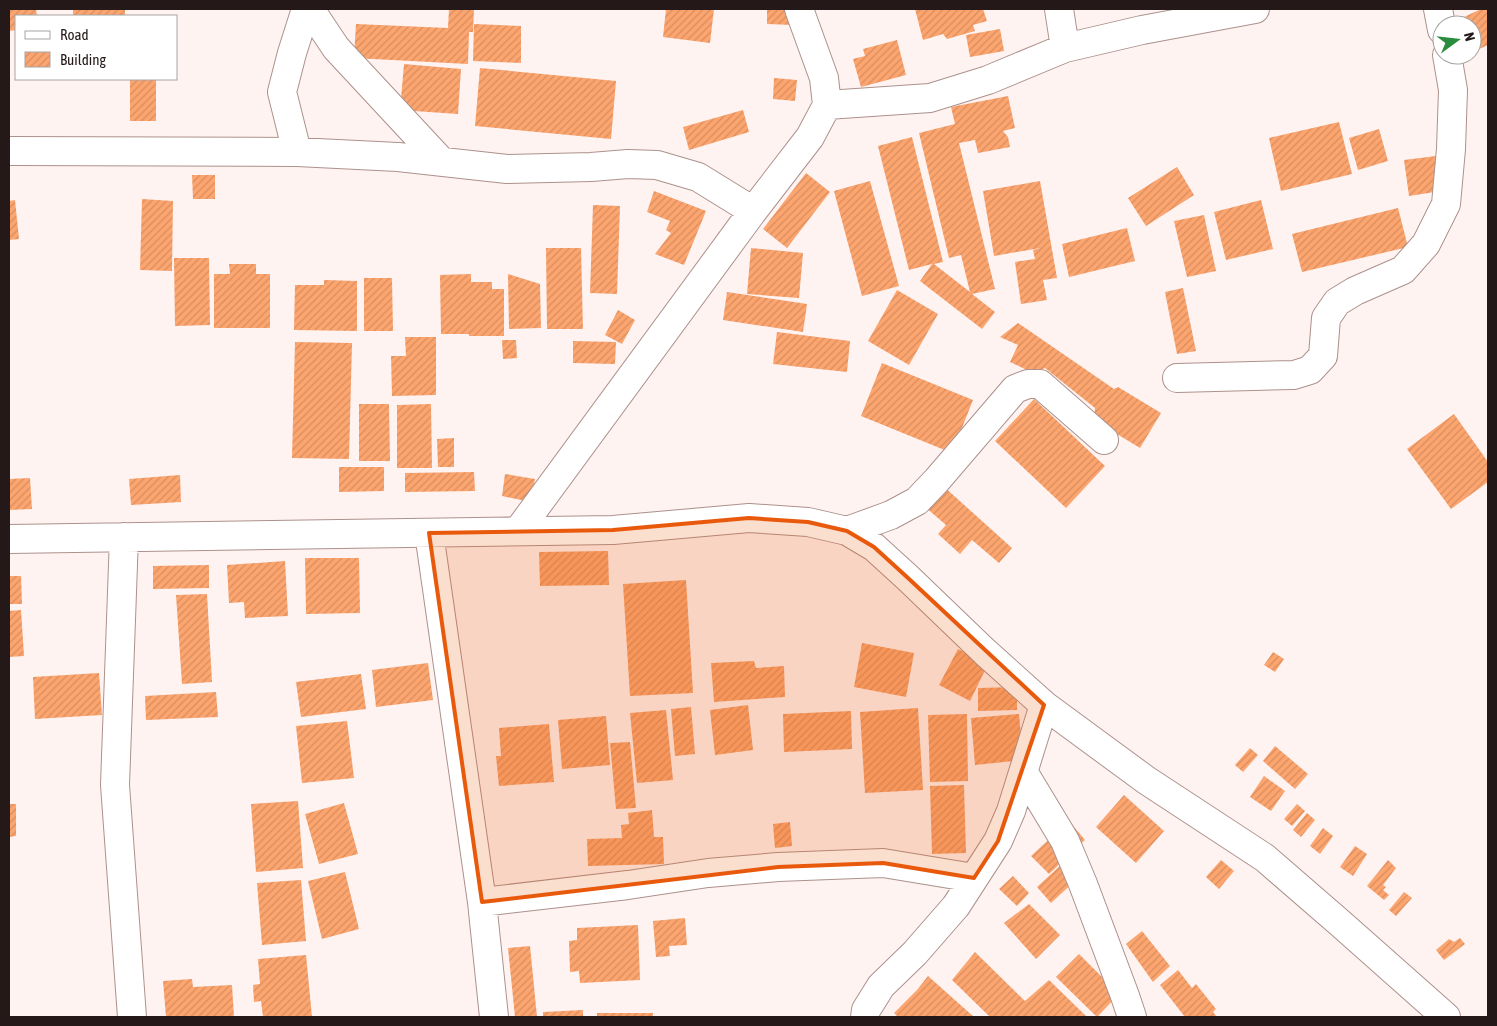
<svg xmlns="http://www.w3.org/2000/svg" width="1497" height="1026" font-family="'Asap Condensed',sans-serif">
<defs>
<pattern id="building-hatch" width="6" height="6" patternUnits="userSpaceOnUse" patternTransform="scale(1.25)"><rect width="6" height="6" fill="#fca56f"/><path d="M-1 1l2-2M0 6l6-6M5 7l2-2" fill="none" stroke="#d88d5f"/></pattern>
</defs>
<rect width="100%" height="100%" fill="#fff3f1"/>
<path fill="url(#building-hatch)" d="M9,9H36L37,16H16V30L9,31Z
M73,9H125V16H73Z
M449,9H474L473,32H469L468,64L354,58L356,24L448,28Z
M666,9H714L710,43L663,37Z
M767,9H793V25L767,24Z
M915,9H983L987,21L973,25L975,31L947,39L943,34L923,40Z
M1481,9H1488V45L1479,49L1472,34V25H1467L1464,17Z
M474,24L521,26V63L473,61Z
M1000,29L1004,51L970,57L966,35Z
M897,40L906,75L861,87L853,59L865,56L863,49Z
M404,64L461,69L458,114L400,110Z
M480,68L616,81L611,139L475,126Z
M774,78L797,80L795,101L773,99Z
M130,79H156V121H130Z
M1008,96L1015,128L1003,131L1008,137L1010,147L978,153L975,140L959,143L995,289L972,294L995,312L982,329L920,281L932,264L909,270L878,146L912,137L943,262L934,264L970,292L961,255L949,258L919,133L955,124L951,107Z
M743,110L749,132L689,150L683,127Z
M1339,122L1352,174L1281,191L1269,138Z
M1379,129L1388,161L1358,170L1349,138Z
M1436,156L1441,191L1409,196L1404,160Z
M1177,167L1194,195L1146,226L1128,198Z
M806,173L830,192L787,248L763,229Z
M192,175H215V199H193Z
M870,181L899,286L862,296L834,191Z
M1040,181L1057,278L1043,280L1047,300L1021,304L1015,262L1035,259L1033,250L1040,248L994,256L983,191Z
M654,191L706,211L684,265L655,254L671,233L666,230L670,221L647,212Z
M142,199L173,201L172,271L140,270Z
M15,200L19,239L9,240V201Z
M1261,200L1273,249L1226,260L1214,212Z
M593,205L620,206L617,294L590,293Z
M1398,208L1408,247L1302,272L1292,234Z
M1204,215L1216,271L1187,277L1174,221Z
M1127,228L1135,261L1069,277L1062,244Z
M546,248H581L583,329H547Z
M751,248L803,253L799,298L747,294Z
M174,258H209L210,325L175,326Z
M229,264H256V274H270V328H214V274H230Z
M471,274V282H492V289H504V336H469V334H441L440,275Z
M508,274L540,284L541,328L509,329Z
M364,278H392L393,331H364Z
M324,280L357,281V331L294,330L295,285H324Z
M1183,288L1196,351L1177,354L1165,292Z
M897,290L938,314L909,365L868,341Z
M727,292L807,304L803,332L723,320Z
M618,310L635,320L622,344L605,335Z
M1018,323L1114,389L1118,387L1161,413L1140,448L1094,420L1095,408L1045,368L1033,373L1010,362L1018,345L1000,337Z
M777,332L850,341L847,372L773,364Z
M405,337H436V395L392,396L391,356H406Z
M502,340H516L517,358L503,359Z
M573,341L616,342L615,364L573,363Z
M295,342L352,343L349,459L292,458Z
M882,363L973,400L952,453L861,416Z
M1034,399L1105,466L1066,508L995,441Z
M359,404H389L390,461H359Z
M431,404L432,468H397V405Z
M1454,414L1488,462V482L1451,509L1407,449Z
M454,438V467H438L437,439Z
M339,467H384V491L339,492Z
M474,472L475,491L405,492V473Z
M505,474L535,479L531,502L502,496Z
M180,475L181,502L131,505L129,479Z
M30,478L32,509L9,510V479Z
M942,485L1012,548L999,563L972,540L960,554L938,534L946,525L924,506Z
M608,551L609,585L540,586L539,552Z
M305,558H359L360,613L306,614Z
M285,561L288,616L245,618L244,602L229,603L227,565Z
M209,565V588L153,589V566Z
M9,576H21L22,604H9Z
M686,580L693,693L630,696L623,584Z
M207,594L212,682L182,684L176,595Z
M21,610L24,656L9,657V611Z
M862,643L914,653L906,697L854,687Z
M958,649L988,664L970,701L939,685Z
M1273,652L1284,659L1275,672L1264,665Z
M754,661L756,668L784,666L785,697L714,702L711,663Z
M428,663L433,700L376,707L372,670Z
M99,673L102,715L35,719L33,677Z
M361,674L366,709L301,717L296,682Z
M1017,687V710L978,711V688Z
M216,692L218,717L146,720L145,696Z
M748,705L753,750L715,755L710,710Z
M691,707L695,754L675,756L671,709Z
M918,708L923,790L865,793L860,712Z
M666,710L673,780L637,783L630,713Z
M851,711L852,749L784,752L783,714Z
M967,714L968,781L930,782L928,715Z
M1019,714L1023,760L975,765L971,718Z
M606,716L610,765L562,769L558,720Z
M347,721L354,778L302,783L296,726Z
M549,724L554,782L499,786L496,756H501L499,728Z
M630,742L636,808L616,809L610,743Z
M1275,746L1308,774L1295,789L1263,761Z
M1250,748L1258,755L1243,772L1235,765Z
M1264,776L1285,791L1271,811L1250,797Z
M964,785L966,853L932,854L930,786Z
M1124,795L1164,831L1136,863L1096,827Z
M298,801L303,868L256,872L251,804Z
M344,803L358,854L319,864L305,814Z
M9,804H16V836L9,837Z
M1297,804L1305,811L1292,826L1284,819Z
M652,810L654,837H663L664,864L588,866L587,839L622,838L621,825L629,824L628,813Z
M1307,813L1315,820L1301,837L1293,830Z
M1069,821L1085,840L1049,874L1031,856Z
M790,822L792,846L775,848L773,824Z
M1323,828L1333,836L1320,854L1310,846Z
M1355,846L1367,854L1353,876L1340,867Z
M1076,851L1090,867L1051,903L1037,887Z
M1221,860L1234,871L1219,889L1206,877Z
M1388,860L1396,868L1383,885L1386,887L1383,890L1389,895L1384,900L1367,886Z
M345,872L359,929L322,939L308,881Z
M1013,876L1029,893L1017,906L999,889Z
M301,880L306,941L262,945L257,883Z
M1404,892L1412,898L1396,916L1389,910Z
M1029,904L1060,935L1036,959L1004,923Z
M685,918L687,945L669,946L670,956L656,957L653,921Z
M638,925L640,980L580,983L579,971L570,972L569,941L577,940V928Z
M1142,931L1170,966L1153,982L1126,944Z
M1460,938L1465,944L1444,960L1436,950L1449,939L1454,942Z
M530,946L537,1017H515L508,948Z
M975,952L1025,1001L1049,980L1087,1017H990L952,980Z
M1079,954L1119,994L1097,1017L1056,977Z
M306,955L312,1017H263L261,1001L254,1002L253,985L260,984L258,959Z
M1178,970L1192,988L1196,984L1216,1009L1213,1012L1217,1017H1185L1160,985Z
M928,976L974,1017H898L894,1013L917,990Z
M192,979L193,987L232,985L234,1017H166L163,981Z
M583,1010V1017H543V1012Z
M597,1013H653V1017H597Z"/>
<g fill="none" stroke-linecap="round" stroke-linejoin="round">
<defs>
<path id="minor" d="M310,9L336,48L442,162
M1059,9L1065,48
M1438,9L1442,30
M827,105L930,98L988,80L1065,48L1142,30L1255,9
M9,151L297,152L398,157L507,169L591,167L628,164L657,165L698,177L753,211
M297,152L282,92L292,53L306,9
M1177,378L1294,375L1310,370L1323,356L1326,318L1337,302L1355,291L1403,270L1426,244L1446,204L1451,149L1453,90L1447,55
M518,531L753,211L810,137L827,105L824,78L799,9
M847,531L891,515L917,501L937,480L1015,389L1028,384H1040L1104,440
M429,533L482,902L494,1017
M124,537L115,785L132,1017
M9,539L613,530L749,518L808,522L847,531L874,547L908,578L985,652L1044,705L1146,780L1265,858L1340,923L1446,1017
M1024,773L1065,841L1083,884L1125,996L1132,1017
M482,902L628,885L708,873L778,867L883,863L974,878
M865,1017L866,1010L881,986L915,953L956,906L998,841L1011,811L1044,705"/>
</defs>
<use href="#minor" stroke="#ac918c" stroke-width="30"/>
<use href="#minor" stroke="#fff" stroke-width="28"/>
</g>
<path fill="#e8590c" fill-opacity="0.2" stroke="#e8590c" stroke-width="4" stroke-linejoin="round" d="M749,518L808,522L847,531L874,547L908,578L1044,705L998,841L974,878L883,863L778,867L482,902L429,533L613,530Z"/>
<rect width="1497" height="1026" fill="none" stroke="#241918" stroke-width="20"/>
<rect x="15" y="15" width="162" height="65" fill="#ffffff" stroke="#a7a3a3"/>
<rect x="25" y="31" width="25" height="8" fill="#ffffff" stroke="#a7a3a3"/>
<text x="60" y="40" font-size="15" fill="#241918">Road</text>
<rect x="25" y="52" width="25" height="15" fill="url(#building-hatch)" stroke="#a7a3a3"/>
<text x="60" y="65" font-size="15" fill="#241918">Building</text>
<g transform="translate(1457 40) rotate(75)"><circle r="24" fill="#ffffff" stroke="#a7a3a3"/>
<path d="M0-4L9 19L0 12L-9 19Z" fill="#2a8c3f"/>
<text y="-8" font-size="14" font-weight="bold" text-anchor="middle" fill="#241918">N</text>
</g>
</svg>
